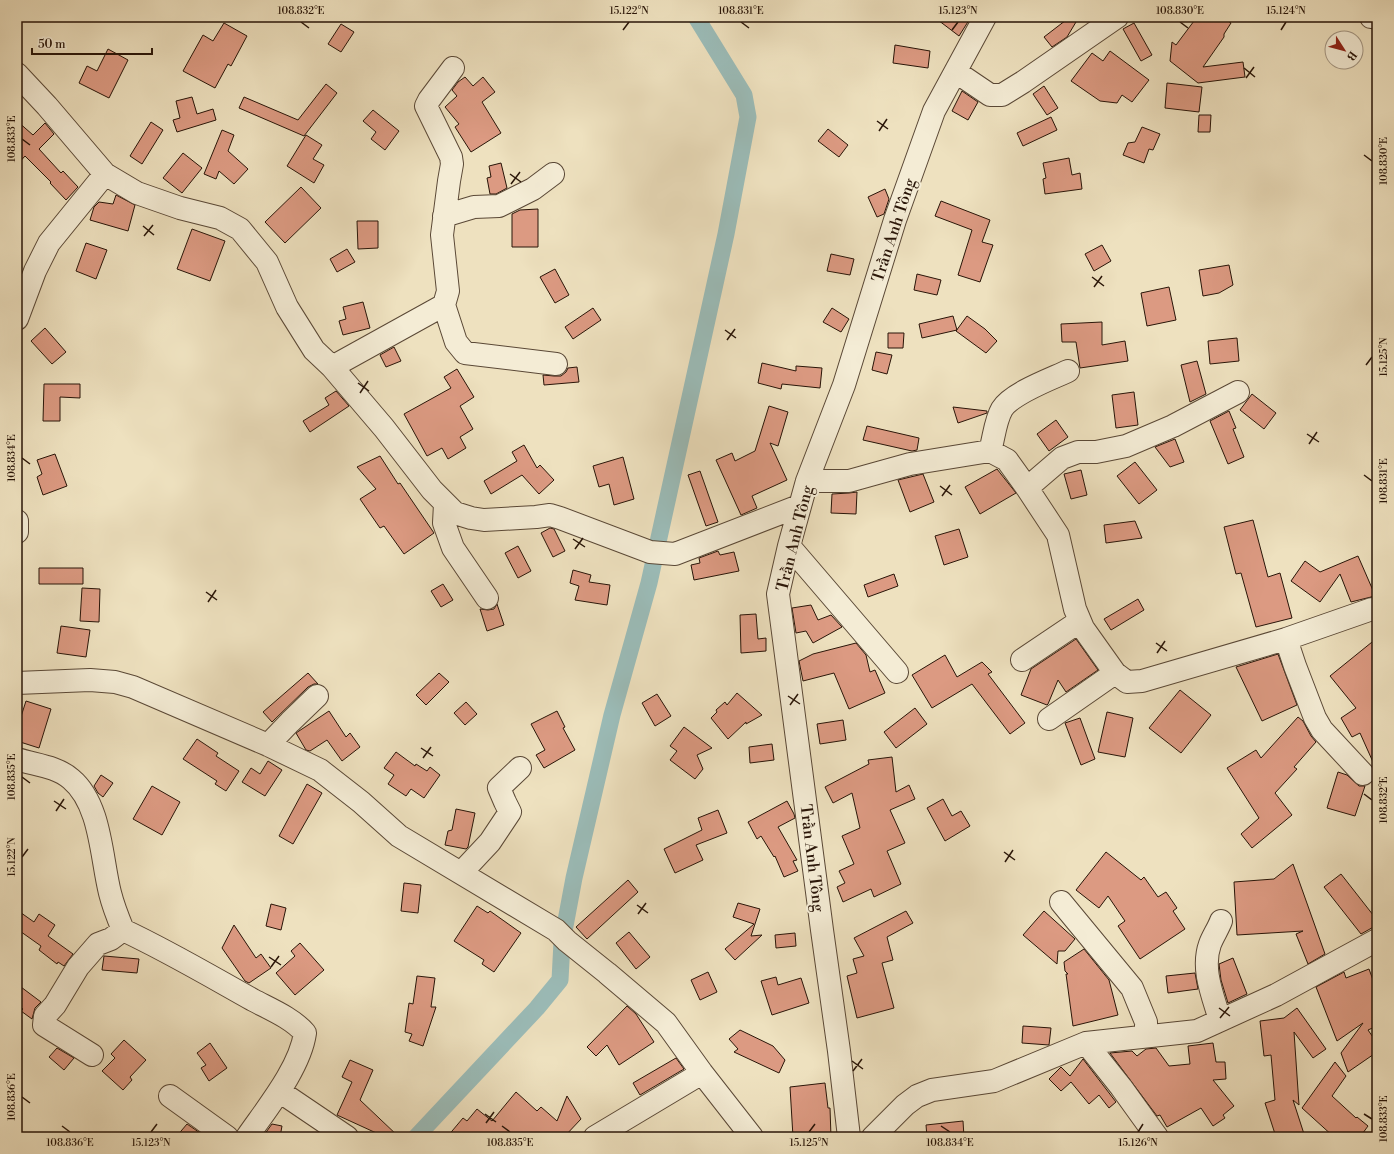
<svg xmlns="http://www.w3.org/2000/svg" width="1394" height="1154" font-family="'Libre Bodoni',serif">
<rect width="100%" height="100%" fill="#eee1bf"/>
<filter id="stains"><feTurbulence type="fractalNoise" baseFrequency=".005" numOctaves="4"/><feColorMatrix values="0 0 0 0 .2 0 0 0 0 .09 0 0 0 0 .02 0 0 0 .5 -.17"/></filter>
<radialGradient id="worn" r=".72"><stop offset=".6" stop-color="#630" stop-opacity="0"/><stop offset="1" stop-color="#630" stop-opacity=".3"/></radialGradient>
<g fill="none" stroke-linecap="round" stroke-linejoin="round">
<path stroke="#9bbcb8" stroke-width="17" d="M416,1137L537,1008L560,980L562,942L574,878L612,715L649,583L726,234L748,117L744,95L696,17"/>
</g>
<path fill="#dc9a82" stroke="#291508" d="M934,17H971L959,36Z
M1070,17H1079L1067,37L1052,47L1044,37Z
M1197,17H1222L1231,23L1224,34V37L1203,67L1243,62L1245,77L1198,83L1170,61L1172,42L1176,45Z
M224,23L247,36L231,66L228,64L215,88L183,71L203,35L213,41Z
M1134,23L1152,55L1141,61L1123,29Z
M341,24L354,32L341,52L328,44Z
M895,45L930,51L928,68L893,63Z
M108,49L128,60L109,98L79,83L87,66L97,71Z
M1110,51L1149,80L1132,102L1122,95L1117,103L1100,101L1071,81L1092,53L1103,61Z
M465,77L473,86L483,77L495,92L482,102L501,133L471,152L455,127L459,124L445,107L457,96L452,90L458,82Z
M1167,83L1202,87L1199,112L1165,108Z
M326,84L337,93L304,136L239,108L244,97L298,120Z
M1044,86L1058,108L1047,115L1033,94Z
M962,91L978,102L968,120L952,111Z
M192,97L197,114L213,109L216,120L177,132L173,120L180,118L176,101Z
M373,110L399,131L385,150L371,139L376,132L363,121Z
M1199,115H1211L1210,132H1198Z
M1051,117L1057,130L1023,146L1017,133Z
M17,121L33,135L45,123L54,134L39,149L61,173L63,171L78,187L66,200L50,183L51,182L25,156L17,165Z
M151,122L163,130L142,164L130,156Z
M1142,127L1160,134L1153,150L1149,149L1144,163L1123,155L1128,143L1135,142Z
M828,129L848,145L839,157L818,141Z
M222,130L234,135L228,151L248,169L234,184L219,171L216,179L204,174Z
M306,135L322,145L313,159L324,165L314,183L287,166Z
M183,153L202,168L182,193L163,178Z
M1069,158L1072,175L1080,173L1082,189L1045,194L1043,179L1046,178L1043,163Z
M501,163L507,188L496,194H490L487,178L491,177L489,166Z
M301,187L321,208L285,243L265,222Z
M885,189L889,199L884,214L877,217L868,197Z
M116,195L135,205L128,231L90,220L94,207L99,202L113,204Z
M941,201L990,220L982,242L993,245L980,282L958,275L972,230L935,216Z
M538,209V247H512V214L520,210Z
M357,221H378V248L358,249Z
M192,229L225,241L210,281L177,269Z
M86,243L107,250L96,279L76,271Z
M1102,245L1111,261L1094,271L1085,254Z
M347,249L355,262L337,272L330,259Z
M831,254L854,259L850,275L827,271Z
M1229,265L1233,285L1219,293L1203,296L1199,270Z
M555,269L569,295L555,303L540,277Z
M917,274L941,280L937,295L914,290Z
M1169,287L1176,320L1147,326L1141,293Z
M363,302L370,328L343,335L339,321L346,319L343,307Z
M593,308L601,320L573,339L565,327Z
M832,308L849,319L841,332L823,322Z
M953,316L957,330L922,338L919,324Z
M967,316L985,329L997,341L986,353L956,331Z
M1102,322V345L1125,341L1128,361L1080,368L1076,342H1062L1061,324Z
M45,328L66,352L52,364L31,341Z
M888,333H904L903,348H888Z
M1237,338L1239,361L1210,364L1208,341Z
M394,347L401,361L386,367L380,355Z
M876,352L892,355L887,374L872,370Z
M1197,361L1206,394L1190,402L1181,365Z
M762,363L796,371V366L822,368L820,388L782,384L781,389L758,383Z
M577,367L579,382L544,385L543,375L554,376H561L566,372L568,368Z
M457,369L474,397L460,406L473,429L460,437L466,448L448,459L442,448L427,456L404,414L451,388L444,377Z
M44,384H80V398L60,397V421H43Z
M336,391L349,406L310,432L303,421L329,405L325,398Z
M1134,392L1138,425L1116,428L1112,395Z
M1252,394L1276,413L1264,429L1240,410Z
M769,406L788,412L778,446L770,443L787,480L752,496L757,508L741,515L716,460L732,453L735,461L755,451Z
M953,407L987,411V413L958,423Z
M1229,411L1236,428L1233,429L1244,457L1228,464L1210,421Z
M1056,420L1068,437L1049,451L1037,434Z
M867,426L919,438L917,450L912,451L863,440Z
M1175,439L1184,462L1170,467L1155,447Z
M524,445L537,468L540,465L554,480L539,494L522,475L491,494L484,481L517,461L512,452Z
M55,454L67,486L43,495L37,477L42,474L37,460Z
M380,456L398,484L400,483L434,533L404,554L384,526L380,528L360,499L376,489L357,467Z
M623,457L634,499L614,505L609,484L599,487L593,466Z
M1135,462L1157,490L1139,504L1117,476Z
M997,469L1016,493L980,514L965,487Z
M1081,470L1087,495L1071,499L1064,474Z
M700,471L718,522L706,526L688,475Z
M923,474L934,502L910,512L898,480Z
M857,492L856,514L831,513L832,494L849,493Z
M1253,520L1268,577L1280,573L1292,618L1256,627L1241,573L1236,574L1224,527Z
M1135,521L1142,538L1106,543L1104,525Z
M550,528L554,529L565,551L553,557L541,533Z
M959,529L968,557L944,565L935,536Z
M518,546L531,571L518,578L505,553Z
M718,551L720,555L734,552L739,571L694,580L691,565L700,563L699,558Z
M1358,556L1375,595L1371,597L1351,602L1340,574L1320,602L1291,581L1305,561L1320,572Z
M39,568H83V584H39Z
M573,570L591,575L589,582L610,585L607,605L575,600L579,586L570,583Z
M894,574L898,586L868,597L864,585Z
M443,584L453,600L441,607L431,591Z
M82,588L100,589L99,622L80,621Z
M1138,599L1144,610L1111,630L1104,619Z
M497,604L504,625L487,631L480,609L488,610L494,609Z
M811,605L818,620L831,615L842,627L813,643L806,631L796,633L792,608Z
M756,614L758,639L766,638V651L741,653L740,615Z
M61,626L90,630L86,657L57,653Z
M1377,638V771L1360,733L1352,737L1341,718L1356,708L1330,676Z
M1076,639L1098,670L1066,692L1058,680L1048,704L1047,705L1021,695L1031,669Z
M856,643L866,655L870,672L875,670L885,693L849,709L834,673L803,681L799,661L813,654Z
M1278,654L1297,705L1262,721L1236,667Z
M945,655L957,677L982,662L992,672L988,674L1025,723L1010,734L972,684L932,708L912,675Z
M308,673L318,684H314L308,687L272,722L263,712Z
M439,673L449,682L426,705L416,695Z
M1180,690L1211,715L1181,753L1149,728Z
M737,693L762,715L746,724V722L728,739L711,718L717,712L716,710L725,702L727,705Z
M657,694L671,716L655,726L642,703Z
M26,701L51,709L39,748L17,741V729Z
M466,702L477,714L465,725L454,713Z
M915,708L927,724L896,748L884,732Z
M329,711L346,737L350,733L360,747L342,761L327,740L310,751L306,750L296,733Z
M557,711L565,727L563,728L575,750L544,768L536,755L545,750L531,724Z
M1107,712L1133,718L1125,757L1098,752Z
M1298,717L1303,721L1311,736L1316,742L1294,767L1297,769L1275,793L1292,815L1252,848L1241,834L1259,818L1227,768L1256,750L1261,758Z
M1080,718L1095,759L1081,765L1065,723Z
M843,720L846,740L820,744L817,724Z
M684,727L712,748L697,755L703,769L695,779L670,760L677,751L670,746Z
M197,739L218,753L216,756L239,771L226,791L215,784L217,781L183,759Z
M772,744L774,760L750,763L749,747Z
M396,752L415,766L416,764L427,771L430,767L440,775L424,798L411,789L406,796L388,784L394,775L384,768Z
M892,757L896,792L909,785L915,799L890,810L905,843L887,851L901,884L874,897L871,889L843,902L837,887L845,883L839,871L854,864L842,836L860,828L852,793L833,803L825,787L869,764L868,760Z
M268,761L282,770L265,796L242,782L251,768L260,774Z
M1338,772L1347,775L1359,786H1365L1355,816L1327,808Z
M101,775L113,783L103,797L98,793L94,786Z
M307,784L322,793L293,844L279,836Z
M152,786L180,802L162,835L133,819Z
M943,799L952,816L961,811L970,826L945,841L927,808Z
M787,801L794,814L795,818L778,827L797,860L793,861L798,871L784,877L775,856L774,857L761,836L757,839L748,822Z
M456,809L475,813L468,847L466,849L445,845L448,831L452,830Z
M718,810L727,833L696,845L703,860L675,873L664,849L702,830L698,818Z
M1106,852L1141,880L1144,877L1158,897L1166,892L1177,908L1173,911L1185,929L1140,959L1118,926L1125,921L1108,896L1099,908L1076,890Z
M1293,864L1325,954L1308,964L1296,934L1303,931L1237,935L1234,882L1274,879Z
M1341,874L1377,920V925L1361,934L1324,887Z
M628,880L638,892L587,939L576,927Z
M404,883L421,885L418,913L401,911Z
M738,903L760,909L751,936L762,935L735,960L725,949L754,924L733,917Z
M271,904L286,908L281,930L266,926Z
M477,906L488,913L490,911L521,933L494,972L482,964L484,960L454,941Z
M17,910L34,922L39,914L55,925L48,936L73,954L64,966L58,962L57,964L39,950L41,946L17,929Z
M906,911L913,923L887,937L893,960L882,963L894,1008L857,1018L847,976L857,973L853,959L864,956L854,938Z
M1044,911L1075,939L1065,951H1058L1057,964L1023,935Z
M234,925L256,958L261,954L271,968L249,983L245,981L222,948Z
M629,932L650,957L636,969L616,943Z
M795,933L796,946L776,948L775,935Z
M300,943L324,970L295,995L276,973L295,956L291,951Z
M1084,949L1109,980L1118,1015L1073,1026L1066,974H1068L1065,971L1064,962Z
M104,956L139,959L137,973L102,970Z
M1233,958L1247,994L1228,1003L1221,980L1219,964Z
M1369,969L1377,991V1026L1368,1030L1377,1043V1052L1348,1072L1341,1053L1363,1023L1337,1041L1316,987L1344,972L1346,978Z
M708,972L717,992L700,1000L691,980Z
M1195,973L1198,989L1168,993L1166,976Z
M417,976L435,978L431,1007H436L423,1046L409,1041L412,1034L405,1032L409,1003L413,1004Z
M776,977L778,985L801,978L809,1003L772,1015L761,981Z
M17,984L41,1002L35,1008L32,1019L21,1011L23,1009L17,1004Z
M627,1006L636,1014L654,1042L619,1065L607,1045L596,1056L587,1047Z
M1297,1008L1326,1049L1313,1058L1294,1032L1299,1105L1293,1100L1305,1137H1276L1265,1103L1275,1100L1271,1055L1264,1056L1260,1021L1284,1018Z
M1023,1026L1051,1028L1049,1045L1022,1043Z
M740,1030L773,1046L785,1060L779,1073L734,1052L738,1049L729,1039Z
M124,1040L146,1060L130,1077L132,1080L123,1090L102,1071L115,1058L111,1054Z
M210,1043L227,1068L209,1081L201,1068L206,1065L197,1053Z
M1213,1043L1216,1062H1225L1226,1079L1213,1080L1234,1106L1223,1115L1225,1118L1213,1126L1201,1108L1167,1127L1160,1115L1157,1116L1110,1053L1132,1051L1137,1056L1146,1049L1156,1048L1169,1066L1190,1064L1188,1046Z
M57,1048L74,1058L64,1070L49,1057Z
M676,1058L684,1069L640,1095L633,1083Z
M1083,1059L1116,1102L1109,1108L1099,1095L1089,1104L1071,1082L1061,1091L1049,1079L1061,1067L1070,1076Z
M350,1060L373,1070L360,1100L399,1137H385L337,1115L352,1082L342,1077Z
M1335,1062L1346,1076L1332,1096L1356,1118L1357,1117L1368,1126L1360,1137H1334L1302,1108Z
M825,1083L828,1108H830L831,1137H793L790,1087Z
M516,1092L537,1111L541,1107L557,1121L567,1096L581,1119L564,1137H447L463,1118L467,1121L477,1109L492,1121Z
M963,1121L964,1137H927L926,1125Z
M187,1124L206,1137H176Z
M272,1124L282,1126L280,1137L264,1135Z"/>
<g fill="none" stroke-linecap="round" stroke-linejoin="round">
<defs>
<path id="minor" d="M1371,17L1377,18
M956,72L990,95H1002L1023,82L1117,17
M17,74L47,106L105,174L137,193L180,208L220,218L240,229L267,262L287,307L314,350L332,367L384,428L432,490L455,513L471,518L484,520L536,517L550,515L560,518L650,552L675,554L799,506
M444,216L474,207L499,206L533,189L553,174
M444,305L456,342L465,353L556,364
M17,319L35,271L49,243L105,174
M332,367L444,305L448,291L442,235L449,181L452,164L451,157L426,106L429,100L453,68
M990,451C994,438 995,421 1002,409C1012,393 1051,379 1068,371
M807,481H849L910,464L990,451L1007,460L1027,488L1058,535L1075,609L1083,628L1115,673L1127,682L1142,681L1286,639L1372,609
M1027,488L1062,458L1078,452H1096L1126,446L1173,426L1238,392
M445,504L444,523L453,548L487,598
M17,521V532
M789,546L897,672
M1286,639L1295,666L1315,718L1322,730L1363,774
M1022,660L1080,621
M17,683L90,680L115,682L133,687L268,745L320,770L361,802L399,836L556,930L567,941L607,973L666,1023L702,1073L752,1137
M1049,719L1115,673
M268,745L290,722L317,696
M17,759C35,765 56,766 71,779C101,804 101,857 110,893C113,905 118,918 123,930C168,951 210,976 253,1000C270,1009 292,1018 305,1033C300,1068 267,1108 247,1137
M461,873L490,842L510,812L505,802L499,788L520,768
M1061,902L1132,988L1146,1022V1036
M1220,1020C1213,996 1201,969 1210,944C1213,936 1218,929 1221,921
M1086,1043L1121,1087L1157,1137
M92,1055L44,1025L45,1016L55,1005L78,967L98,944L111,939L123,930
M279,1091L347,1137
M170,1096L227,1137
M595,1137L702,1073
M849,1137L839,1051L822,930L778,594L789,546L807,481L844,385L895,220L934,111L985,17
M873,1137L905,1105L917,1096L932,1090L994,1081L1086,1043L1197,1031L1276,995L1377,940"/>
</defs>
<use href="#minor" stroke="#5a4836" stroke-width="24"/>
<use href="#minor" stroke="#f4ecd5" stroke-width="22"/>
</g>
<path fill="none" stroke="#291508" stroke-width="1.5" d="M301,22L309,28M741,22L749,28M1180,22L1188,28M623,30L629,22M952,30L958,22M1281,30L1286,22M1244,68L1255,77M1246,78L1254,67M877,121L888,129M879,131L887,119M22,139L30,145M1364,155L1372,161M510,174L521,182M511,184L520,172M143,226L154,235M144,236L153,225M1092,277L1104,286M1094,287L1102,276M725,330L736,338M727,340L735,329M1366,365L1372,357M358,383L369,391M360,393L368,381M1307,434L1319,442M1309,444L1317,432M22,458L30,464M1364,475L1372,481M940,486L952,495M942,496L950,485M573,539L585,547M575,549L583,538M206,592L217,600M208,602L216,590M1156,643L1167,651M1157,653L1165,641M788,696L800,704M790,705L798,694M421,748L433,756M423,758L431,747M22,777L30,783M1364,794L1372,800M54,801L66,809M56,811L64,799M1004,852L1015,860M22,857L28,849M1005,862L1013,850M637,905L648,913M638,914L646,903M269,957L281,965M271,967L279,956M1219,1008L1230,1016M1220,1018L1229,1007M852,1061L863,1069M853,1071L862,1059M22,1097L30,1103M485,1114L496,1122M1364,1114L1372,1119M486,1123L494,1112M62,1126L70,1132M502,1126L510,1132M941,1126L950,1132M151,1132L157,1124M809,1132L815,1124M1138,1132L1143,1124"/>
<g text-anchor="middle" stroke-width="4" stroke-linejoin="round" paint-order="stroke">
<g font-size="16" fill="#291508" stroke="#f4ecd5">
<text transform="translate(893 230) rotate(-72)" y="6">Trần Anh Tông</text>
<text transform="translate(794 538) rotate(-76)" y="6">Trần Anh Tông</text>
<text transform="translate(813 858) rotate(83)" y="6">Trần Anh Tông</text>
</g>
</g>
<rect width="1394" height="1154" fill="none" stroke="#eee1bf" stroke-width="44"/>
<g transform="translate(1344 50) rotate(126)"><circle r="19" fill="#f4ecd5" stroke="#a39683"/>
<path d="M0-3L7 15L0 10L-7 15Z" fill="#8f2418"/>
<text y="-6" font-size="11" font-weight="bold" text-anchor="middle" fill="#291508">B</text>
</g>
<path d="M32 48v6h120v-6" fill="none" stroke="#291508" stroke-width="2"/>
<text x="38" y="48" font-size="12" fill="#291508" stroke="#f4ecd5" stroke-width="3" paint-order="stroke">50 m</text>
<rect x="22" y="22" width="1350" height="1110" fill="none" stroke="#291508" stroke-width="1.5"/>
<g font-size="10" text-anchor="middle" fill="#291508">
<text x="301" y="14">108.832°E</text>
<text x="629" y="14">15.122°N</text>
<text x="741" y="14">108.831°E</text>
<text x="958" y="14">15.123°N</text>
<text x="1180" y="14">108.830°E</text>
<text x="1286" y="14">15.124°N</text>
<text transform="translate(11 139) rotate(-90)" y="4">108.833°E</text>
<text transform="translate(1383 161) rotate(-90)" y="4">108.830°E</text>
<text transform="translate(1383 357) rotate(-90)" y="4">15.125°N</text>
<text transform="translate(11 458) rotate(-90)" y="4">108.834°E</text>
<text transform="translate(1383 481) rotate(-90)" y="4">108.831°E</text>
<text transform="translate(11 777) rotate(-90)" y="4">108.835°E</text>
<text transform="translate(1383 800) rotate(-90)" y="4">108.832°E</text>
<text transform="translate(11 857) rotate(-90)" y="4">15.122°N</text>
<text transform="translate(11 1097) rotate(-90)" y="4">108.836°E</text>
<text transform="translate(1383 1119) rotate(-90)" y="4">108.833°E</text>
<text x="70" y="1146">108.836°E</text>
<text x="151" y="1146">15.123°N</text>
<text x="510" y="1146">108.835°E</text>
<text x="809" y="1146">15.125°N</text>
<text x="950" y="1146">108.834°E</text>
<text x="1138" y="1146">15.126°N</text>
</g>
<rect width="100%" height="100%" filter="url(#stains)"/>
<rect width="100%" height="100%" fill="url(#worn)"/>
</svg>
